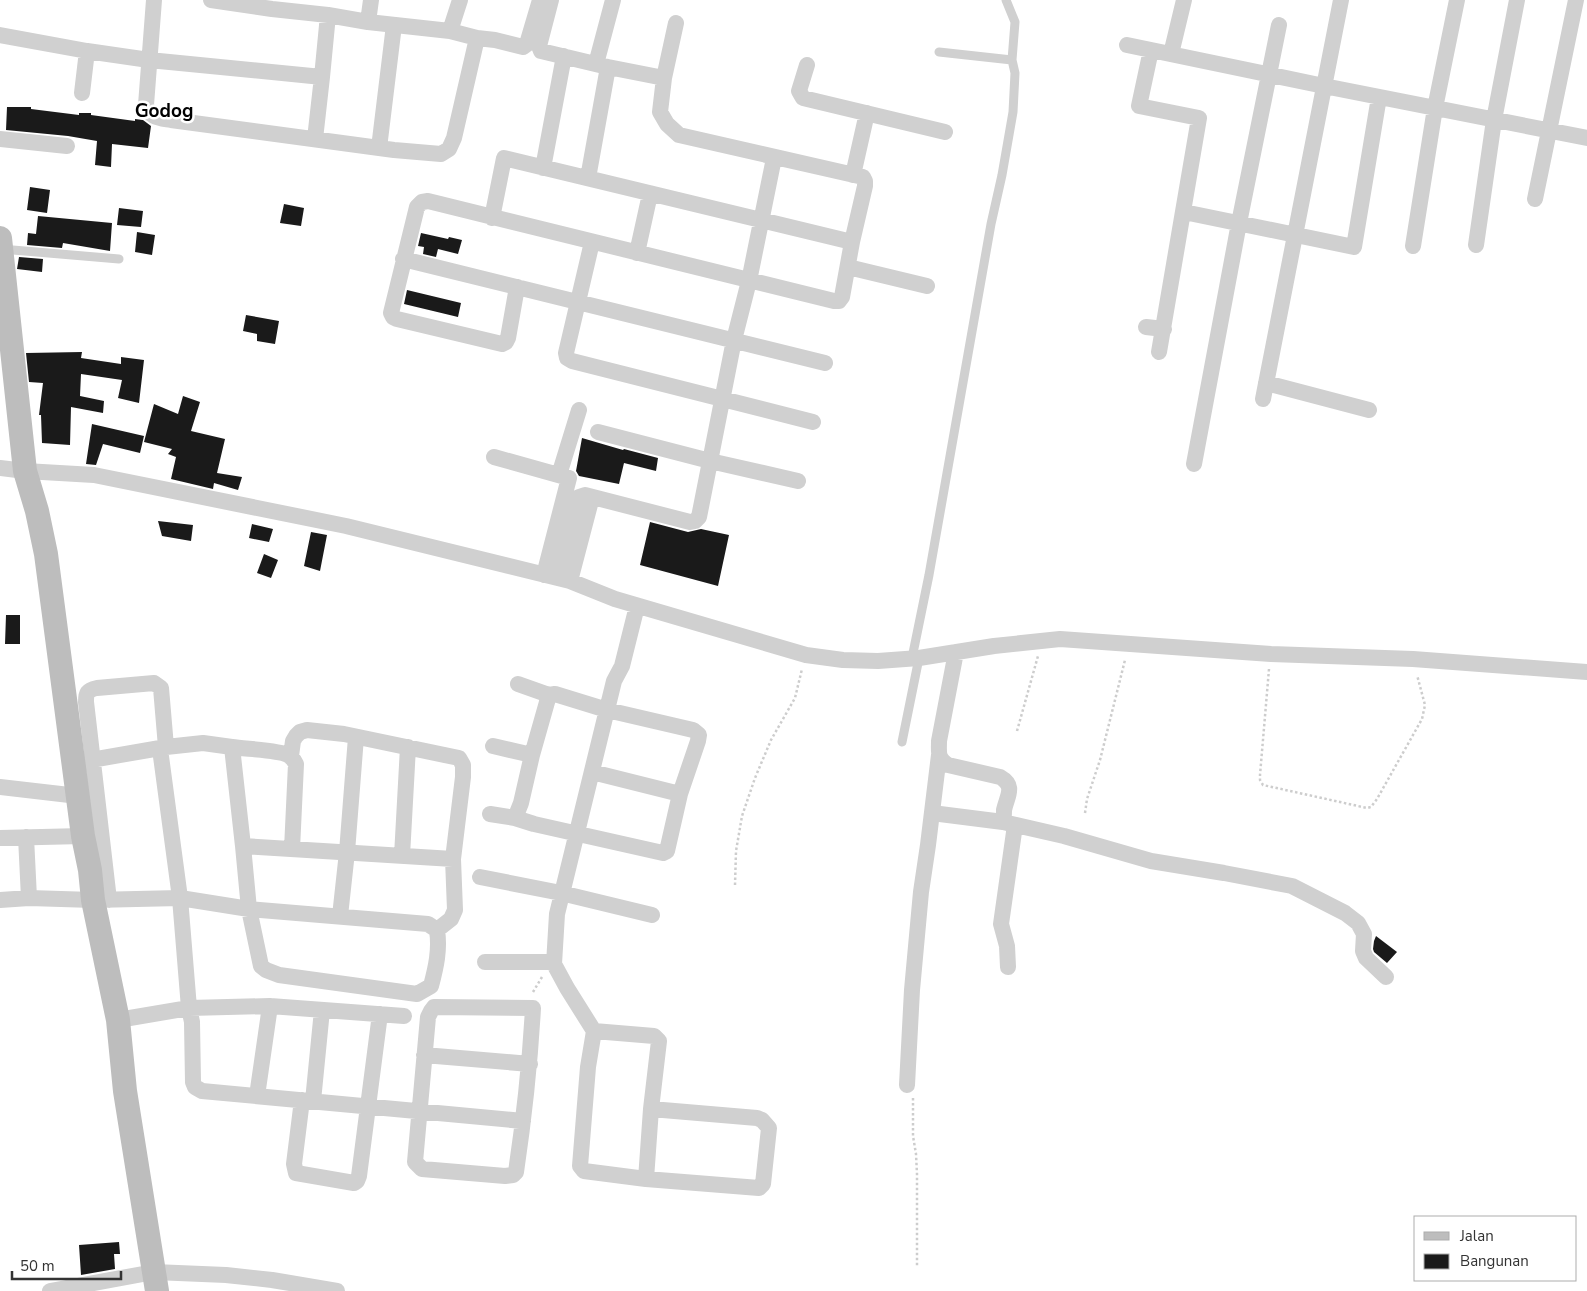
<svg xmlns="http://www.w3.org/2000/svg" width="1587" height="1291" font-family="'Nunito Sans',sans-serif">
<rect width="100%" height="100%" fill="#fff"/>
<path fill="#1a1a1a" d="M7,107H31V109L79,115V113H91V115L135,121V119L143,120L151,126L148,148L112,144L111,167L95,165L97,141L68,136L6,130Z
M30,187L50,190L47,213L27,210Z
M284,204L304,208L301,226L280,223Z
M119,208L143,211L141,227L117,225Z
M38,216L112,223L110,251L63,243L62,248L27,245L28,233L36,234Z
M137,232L155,235L152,255L135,252Z
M421,233L448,239L449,237L462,240L458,254L438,249L436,257L423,254L424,247L418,246Z
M19,257L43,259L42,272L17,269Z
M407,290L461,303L458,317L404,304Z
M246,315L279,321L275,344L257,341V334L243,331Z
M82,352L81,358L121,364V357L144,360L139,403L118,398L122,380L81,374L80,396L104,401L103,413L71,407L70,445L42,443L41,415H39L43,383L29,382L26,353Z
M183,396L200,402L191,431L225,439L217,473L242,477L238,490L214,483L213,489L171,479L176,457L168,454L172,449L144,442L154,404L178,414Z
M92,424L144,436L140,453L103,444L96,465L86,464Z
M582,438L623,450L624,449L658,458L656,471L624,463L619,484L579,476L576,471Z
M158,521L193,525L191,541L162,536Z
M650,522L688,532L701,529L729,535L718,586L640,565Z
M252,524L273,529L269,542L249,538Z
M311,532L327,535L320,571L304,566Z
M264,554L278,560L271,578L257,573Z
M6,615H20V644H5Z
M1376,936L1397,952L1387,963L1374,952L1373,949L1374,941Z
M119,1242L120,1254H114L115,1269L81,1275L79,1245Z"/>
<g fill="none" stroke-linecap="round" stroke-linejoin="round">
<path stroke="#cdcdcd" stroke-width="2.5" stroke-dasharray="2.5 2.5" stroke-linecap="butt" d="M1269,669L1260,775V780L1263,785L1367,808L1371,807L1377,799L1422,719L1425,705L1417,675
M1017,731L1038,656
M1085,813L1087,799L1100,760L1125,660
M735,885L736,851L742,816L755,778L771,740L795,698L802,669
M533,992L542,977
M913,1098V1136L916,1154L917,1174V1267"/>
<path stroke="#d0d0d0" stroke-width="9" d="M939,52L1012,60
M1,249L119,259
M912,658L929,575L991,224L1002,175L1013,112L1015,73L1012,60L1015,22L1006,0
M902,742L919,658"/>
<path stroke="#d0d0d0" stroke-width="16" d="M154,0L146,105C149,118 160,118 171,120L394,150L441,154L449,149L454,138L477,38
M211,0L272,9L328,15L368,22L450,31L477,38L495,40L523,47L527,44L540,0
M551,0L539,46L541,51L608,67L664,78
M368,22L371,0
M450,31L460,0
M0,35L87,51L149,60L322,77L328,15
M1127,45L1324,86L1587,138
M1151,50L1139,106L1199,118L1159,352
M1171,54L1184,0
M596,64L613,0
M807,65L799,91L803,98L945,132
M82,93L87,51
M0,139L67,146
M315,139L322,77
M379,148L394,25
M543,168L564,56
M853,175L867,113
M588,178L608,67
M1535,199L1576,0
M1184,212L1354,247L1379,97
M492,218L504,158L852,242
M592,242L566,353L567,358L572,361L813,422
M1476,245L1494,120L1517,0
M1413,246L1435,108L1457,0
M637,253L650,194
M403,259L825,363
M848,267L927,286
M517,287L508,338L506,342L502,344L397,319L393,317L391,313L417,207L422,202L428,201L834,301H839L842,297L852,242L865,186V181L863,177L679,135L667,124L660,112L664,78L676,23
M1146,327L1164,329
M1266,383L1369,410
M1263,399L1341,0
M598,432L710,461L798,481
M494,457L569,478L544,575
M1194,464L1239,223L1279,25
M0,468L25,471L94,475L346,526L570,581L615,599L806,655L843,660L878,661L919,658L994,646L1060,639L1271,654L1413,659L1587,672
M559,475L579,410
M558,578L579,497L585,495L690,522L695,521L699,517L734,340L749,281L774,158
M570,581L592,497
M637,606L622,666L614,681L557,914L554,964L567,988L594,1031L588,1067L580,1166L584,1171L646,1179L759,1188L763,1184L769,1128L762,1120L757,1118L651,1109
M956,652L939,741C939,753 937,758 948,765L1000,777C1016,786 1007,796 1004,810C1004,814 1004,818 1003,822L1064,836L1151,861L1224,873L1292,886L1345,913L1358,923L1364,934L1363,951L1366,958L1386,977
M518,684L549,695
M493,746L532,755
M232,747C245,749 279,750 288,755C292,757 294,760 296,764L292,849
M291,756L293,741L296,736L300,732L307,730L344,734L459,758L463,765V777L453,859
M74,763L166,747L203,743L232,747L243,846L453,859L455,910L451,919L437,930
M592,772L680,794
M0,787L78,796
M932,813L1003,822
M490,814L515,818L534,824L663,853L667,851L680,794L698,741L699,735L693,730L607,710L555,694L549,695L532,755L521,803L515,818
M26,837L29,898
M0,838L83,836
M243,846L249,909L261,966L266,970L279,975L417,994L431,986C436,967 440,950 437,930L428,924L249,909L180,898L189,1008L270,1006L404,1016
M402,856L408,747
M480,877L561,893L652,915
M0,900L29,898L93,900L180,898L160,749
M109,900L86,702C86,693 87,690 97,688L154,683L161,688L166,747
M340,916L347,852L356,737
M485,962H550L554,964
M1008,967L1007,946L1001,924L1015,825
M434,1007L533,1008C530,1063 524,1118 516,1172L513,1175L505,1176L422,1169L415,1162L428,1017L431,1011Z
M118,1020L189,1008L192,1022L193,1082L195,1087L202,1091L523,1121
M594,1031L654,1036L659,1041L651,1109L646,1179
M424,1055L530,1064
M907,1085L912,990L921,892L928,845L939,755
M257,1096L270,1006
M302,1100L294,1164L296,1173L354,1183L357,1181L359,1176L380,1014
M313,1101L322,1010
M50,1291L154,1272L226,1275L272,1280L337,1291"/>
<path stroke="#bdbdbd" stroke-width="24" d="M0,238L25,471L37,511L46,554L83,836L90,870L93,900L118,1020L125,1091L157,1291"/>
</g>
<g text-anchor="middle" stroke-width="5" stroke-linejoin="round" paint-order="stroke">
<g font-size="19" font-weight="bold" fill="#000" stroke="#fff">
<text x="164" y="117">Godog</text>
</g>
</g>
<rect x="1414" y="1216" width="162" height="65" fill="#ffffff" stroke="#adadad"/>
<rect x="1424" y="1232" width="25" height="8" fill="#bdbdbd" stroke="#adadad"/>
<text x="1460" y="1241" font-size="15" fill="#333333">Jalan</text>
<rect x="1424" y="1254" width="25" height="15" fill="#1a1a1a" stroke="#adadad"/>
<text x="1460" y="1266" font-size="15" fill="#333333">Bangunan</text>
<path d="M12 1271v8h109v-8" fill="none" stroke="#333333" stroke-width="2.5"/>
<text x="20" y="1271" font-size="15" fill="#333333" stroke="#ffffff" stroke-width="4" paint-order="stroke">50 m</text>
</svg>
